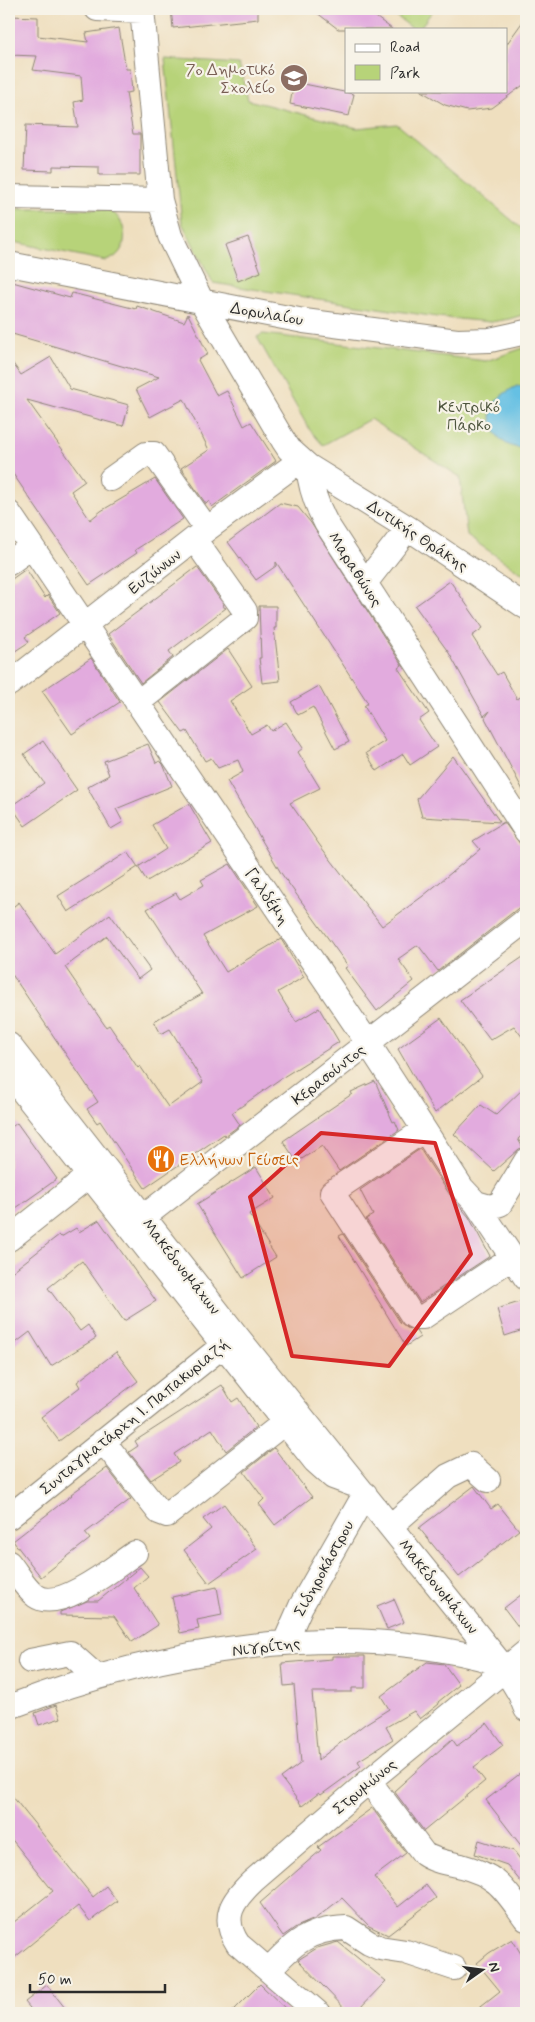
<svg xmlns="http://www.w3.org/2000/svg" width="535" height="2022" font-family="Mynerve,sans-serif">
<rect width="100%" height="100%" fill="#f7f3e8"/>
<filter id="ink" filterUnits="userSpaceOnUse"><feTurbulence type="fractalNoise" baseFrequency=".02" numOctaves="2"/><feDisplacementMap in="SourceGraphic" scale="10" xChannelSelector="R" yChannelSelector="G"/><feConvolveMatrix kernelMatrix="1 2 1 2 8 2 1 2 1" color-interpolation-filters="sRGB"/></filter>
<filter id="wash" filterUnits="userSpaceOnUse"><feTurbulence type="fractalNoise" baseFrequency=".0096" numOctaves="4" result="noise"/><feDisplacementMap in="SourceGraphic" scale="20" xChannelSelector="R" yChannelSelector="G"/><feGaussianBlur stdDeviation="1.12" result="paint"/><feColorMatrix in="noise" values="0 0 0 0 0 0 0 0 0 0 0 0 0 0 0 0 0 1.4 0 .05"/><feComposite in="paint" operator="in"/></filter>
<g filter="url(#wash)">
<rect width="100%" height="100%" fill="#efdfbf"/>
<path fill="#b7d379" stroke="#717f52" d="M387,9H434L419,29H413Z
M165,59L239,64L248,100L357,128L397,124L526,232V314L509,319L491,322L437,317L213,283L182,223Z
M9,209H107C129,218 132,254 106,261L9,241Z
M263,334L486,361L526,347V576L467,536L460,477L370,419L323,445L309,429L257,337Z"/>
<path fill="#65c0e3" stroke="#487687" d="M517,386L526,387V447C504,452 485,428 493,406C497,397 509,390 517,386Z"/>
<g id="blocks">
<path fill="#e2abde" d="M171,9H258V19L173,28Z
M312,9H365L392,29H338Z
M9,16L38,17V36L88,42L86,33L119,28L126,69H130L132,92L126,93L133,134H140V175H99V167L53,166V171L24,170L26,125L78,127L74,102L83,100L81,76L33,70L37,56L9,55Z
M526,17V83L492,108L467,111L445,105L421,91H506V45Z
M294,82L354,94L349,116L290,104Z
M248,237L261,272L238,281L225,245Z
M9,281L70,298L72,293L136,309L137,306L184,322L188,314L208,354L198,360L217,396L227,391L244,426L251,422L276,461L212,507L209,501L206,504L181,468L209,450L184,399L150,417L136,389L159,377L9,333Z
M51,357L70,389L129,405L123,426L27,400L85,481L71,491L90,520L101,511L155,479L183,519L135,550L137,553L89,585L9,468V358L21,375Z
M280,503L298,507L311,523L402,665L398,668L429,713L419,720L437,747L410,765L403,754L377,771L366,753L385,741L364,706L368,703L276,562V566L256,580L228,542Z
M197,567L224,605L222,606L226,608L169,651L173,657L141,683L108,634Z
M26,569L45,598L48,595L60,613L25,637L29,642L9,655V581Z
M450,581L483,628L472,636L497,675L502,672L517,699L526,694V796L485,718L490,711L484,716L449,653L415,606Z
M259,606H276V628H274L280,681L262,683L260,666L259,658H261Z
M228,649L252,686L230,701L251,734L267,725L271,731L286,722L303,748L298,752L320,788L290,803L321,847L382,926L423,896L480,849L473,841L504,822L526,852V902L438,971L418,945L398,959L414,981L377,1011L345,968L348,966L281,873L227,781L243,772L238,760L218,768L211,758L205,761L187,731L183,733L160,702Z
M91,658L120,702L72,734L42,691Z
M319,686L349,742L335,749L313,707L298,715L291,702Z
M43,741L77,790L25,826L11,806L44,783L24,754Z
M148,744L156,763L160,761L163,764L172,786L116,809L123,822L111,829L87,787L109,775L104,761Z
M453,756L500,822L422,817L417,799Z
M189,804L212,843L147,881L138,867L166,849L152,825Z
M128,852L138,867L68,912L58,896Z
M230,864L258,906L203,936L226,972L281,939L304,977L278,992L296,1022L319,1008L339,1042L280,1079L232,1113L240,1125L225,1136L224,1134L145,1188L100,1121L97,1123L87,1109L98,1102L9,970V910L19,902L55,954L110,914L150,970L138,979L107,936L65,967L106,1027L109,1025L138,1068L140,1066L168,1107L203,1082L170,1029L161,1034L154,1021L202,994L147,909L176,893L180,899L204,885L201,880Z
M526,955V1042L514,1026L490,1040L460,1000Z
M441,1018L482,1076L435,1113L398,1049Z
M375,1081L393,1122L395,1121L399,1130L339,1171L322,1146L297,1162L283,1141L352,1094L351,1092Z
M526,1086V1132L518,1139L523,1148L519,1149L494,1171L454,1134L481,1105L496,1115Z
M17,1123L57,1179L9,1213V1129Z
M420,1149L450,1195L469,1217L490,1256L420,1302L366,1219L373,1215L360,1190Z
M256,1167L275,1198L249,1214L276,1257L243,1278L197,1204Z
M99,1220L156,1301L124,1321L82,1261L48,1288L80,1331L88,1325L96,1338L51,1366L30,1332L9,1348V1274L59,1235L61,1237L76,1228L79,1232Z
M343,1234L400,1322L407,1328L416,1331L420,1337L406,1346L339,1236Z
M526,1300V1329L505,1336L497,1309Z
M116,1352L138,1381L59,1441L41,1417L80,1387L77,1382Z
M222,1385L232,1402L238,1398L256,1427L226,1451L212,1429L174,1454L179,1462L151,1480L129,1452L138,1446L135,1441Z
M274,1448L312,1497L275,1525L259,1504L264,1499L244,1472Z
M107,1468L131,1499L85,1533L90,1539L41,1577L13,1541L72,1495L71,1494Z
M474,1486L491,1509L498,1504L519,1530L459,1577L419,1528Z
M224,1504L257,1549L209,1583L184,1550L211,1529L203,1519Z
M140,1567L148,1576L134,1588L158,1625L132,1642L114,1616L60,1615V1612L87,1601H98Z
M217,1587L222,1615L197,1620L199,1629L180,1633L172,1597Z
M526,1591V1637L504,1608Z
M394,1599L404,1622L387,1629L377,1606Z
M332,1656H365V1688H352V1692H312L318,1760L365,1724L389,1709L381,1696L427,1662L444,1664L459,1685L438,1702L439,1704L420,1719L414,1711L386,1727L393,1739L358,1761L361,1766L321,1795L319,1793L302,1806L281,1778L301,1763L294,1685L284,1686L282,1663L332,1659Z
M56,1705L61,1718L39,1725L35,1713Z
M487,1723L503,1745L474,1767L485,1781L424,1831L394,1791L452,1739L457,1746Z
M526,1769V1852L486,1800Z
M9,1792L93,1897L106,1886L117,1901L90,1921L78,1906L9,1962V1926L53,1891L9,1836Z
M372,1808L406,1853L374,1877L398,1907L426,1885L436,1898L388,1935L369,1926L342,1898L315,1919L296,1927L283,1936L260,1903L321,1850L318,1847Z
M479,1840L514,1851L526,1867V1888L507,1865L475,1854Z
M512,1939L526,1962V2013H472L500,1991L477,1963L489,1953Z
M338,1942L386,1981L355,2013H349L298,1960L317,1948Z
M260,1984L290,2013H231Z
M47,1985L69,2013H34L25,2002Z"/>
</g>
</g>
<g filter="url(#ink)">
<use href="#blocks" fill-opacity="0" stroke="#8d8575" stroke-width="1"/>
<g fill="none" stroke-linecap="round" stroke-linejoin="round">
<defs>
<path id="minor" d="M97,9L142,11
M142,9L160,200L170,236L202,302L283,440L289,449L308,466L408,528L526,607
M9,197L160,200
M9,264L304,321L457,341L490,340L526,332
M308,466C310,487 316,504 326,523L526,831
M111,479L146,454H154L207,529
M9,513L368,1043L462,1188L476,1203L526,1278
M9,563L31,547
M365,583L408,528
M9,684L207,529L301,460
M137,703L245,618V611L194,539
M9,1045L236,1335L500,1663
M9,1074L315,1461L333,1477L352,1484
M424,1130L332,1192L412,1315L415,1317H423L513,1257
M476,1203L490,1207L500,1204L526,1161
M132,1226L526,920
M9,1239L101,1166
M103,1441L159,1512L167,1515L284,1423
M9,1517L235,1336
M389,1524L400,1518L448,1476L471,1465L488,1480
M9,1563C17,1573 25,1588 36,1596C60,1613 115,1566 135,1553
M285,1642L301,1606L365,1494
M30,1661L70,1653L97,1677
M505,1669L520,1694L526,1709
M9,1707C161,1649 340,1617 500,1663L503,1666
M369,1781L424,1854C434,1861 448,1863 461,1866C499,1876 504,1889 526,1919
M269,1970C292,1944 309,1929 346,1928L369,1943L380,1948L406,1952L454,1968
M318,2013L238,1944C220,1917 233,1900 253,1881L369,1781L526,1652"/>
</defs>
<use href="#minor" stroke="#8d8575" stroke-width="26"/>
<use href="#minor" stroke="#fff" stroke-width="24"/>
</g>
</g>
<path fill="#d62828" fill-opacity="0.2" stroke="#d62828" stroke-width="4" stroke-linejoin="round" d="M321,1133L435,1143L471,1254L389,1366L292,1356L250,1197Z"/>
<defs>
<symbol id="school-disc" viewBox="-11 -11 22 22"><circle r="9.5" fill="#8d6e63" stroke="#f7f3e8"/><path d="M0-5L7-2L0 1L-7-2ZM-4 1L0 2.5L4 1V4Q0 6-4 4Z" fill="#fff"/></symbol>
<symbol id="restaurant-disc" viewBox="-11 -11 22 22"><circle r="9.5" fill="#e8710a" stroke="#f7f3e8"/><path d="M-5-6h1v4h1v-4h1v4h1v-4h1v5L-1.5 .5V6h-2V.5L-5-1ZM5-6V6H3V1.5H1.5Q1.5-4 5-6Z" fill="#fff"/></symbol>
</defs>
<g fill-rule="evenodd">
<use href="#school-disc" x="278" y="62" width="32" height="32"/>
<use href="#restaurant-disc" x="145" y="1143" width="32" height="32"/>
</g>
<g text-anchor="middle" stroke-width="4.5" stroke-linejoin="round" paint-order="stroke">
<g font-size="16" fill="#785e54" stroke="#f7f3e8" text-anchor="end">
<text x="275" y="75">7ο Δημοτικό<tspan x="275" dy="18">Σχολείο</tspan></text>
</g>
<g font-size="16" fill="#2b2b2b" stroke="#f7f3e8">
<text transform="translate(267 313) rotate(10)" y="6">Δορυλαίου</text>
<text transform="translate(418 535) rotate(33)" y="6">Δυτικής Θράκης</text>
<text transform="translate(356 569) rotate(57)" y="6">Μαραθώνος</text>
<text transform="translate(154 571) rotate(-38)" y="6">Ευζώνων</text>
<text transform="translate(268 896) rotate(56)" y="6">Γαλδέμη</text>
<text transform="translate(328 1074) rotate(-38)" y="6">Κερασούντος</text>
<text transform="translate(182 1266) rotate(52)" y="6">Μακεδονομάχων</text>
<text transform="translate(134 1416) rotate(-39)" y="6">Συνταγματάρχη Ι. Παπακυριαζή</text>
<text transform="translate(323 1568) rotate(-61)" y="6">Σιδηροκάστρου</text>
<text transform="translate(439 1586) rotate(51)" y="6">Μακεδονομάχων</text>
<text transform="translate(266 1646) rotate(-7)" y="6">Νιγρίτης</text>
<text transform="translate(364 1786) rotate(-40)" y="6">Στρυμώνος</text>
</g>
<g font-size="16" fill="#4e553e" stroke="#f7f3e8">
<text x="469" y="412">Κεντρικό<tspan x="469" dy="18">Πάρκο</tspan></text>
</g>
<g font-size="16" fill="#c56008" stroke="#f7f3e8" text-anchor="start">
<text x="180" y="1165">Ελλήνων Γεύσεις</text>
</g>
</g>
<rect width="535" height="2022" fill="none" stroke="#f7f3e8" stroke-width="30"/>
<rect x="345" y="28" width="162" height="65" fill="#f7f3e8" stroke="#a5a39c"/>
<rect x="355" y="44" width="25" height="8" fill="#ffffff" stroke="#a5a39c"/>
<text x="390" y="52" font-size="15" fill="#2b2b2b">Road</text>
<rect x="355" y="65" width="25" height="15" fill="#b7d379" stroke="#a5a39c"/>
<text x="390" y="78" font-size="15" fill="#2b2b2b">Park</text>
<g transform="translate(482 1970) rotate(76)" stroke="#f7f3e8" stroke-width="4" paint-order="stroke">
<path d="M0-4L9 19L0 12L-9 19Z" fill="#2b2b2b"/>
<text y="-8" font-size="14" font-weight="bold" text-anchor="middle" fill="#2b2b2b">N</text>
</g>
<path d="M30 1984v8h135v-8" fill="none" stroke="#2b2b2b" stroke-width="2.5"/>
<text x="38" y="1984" font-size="15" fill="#2b2b2b" stroke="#f7f3e8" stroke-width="4" paint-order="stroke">50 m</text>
</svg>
